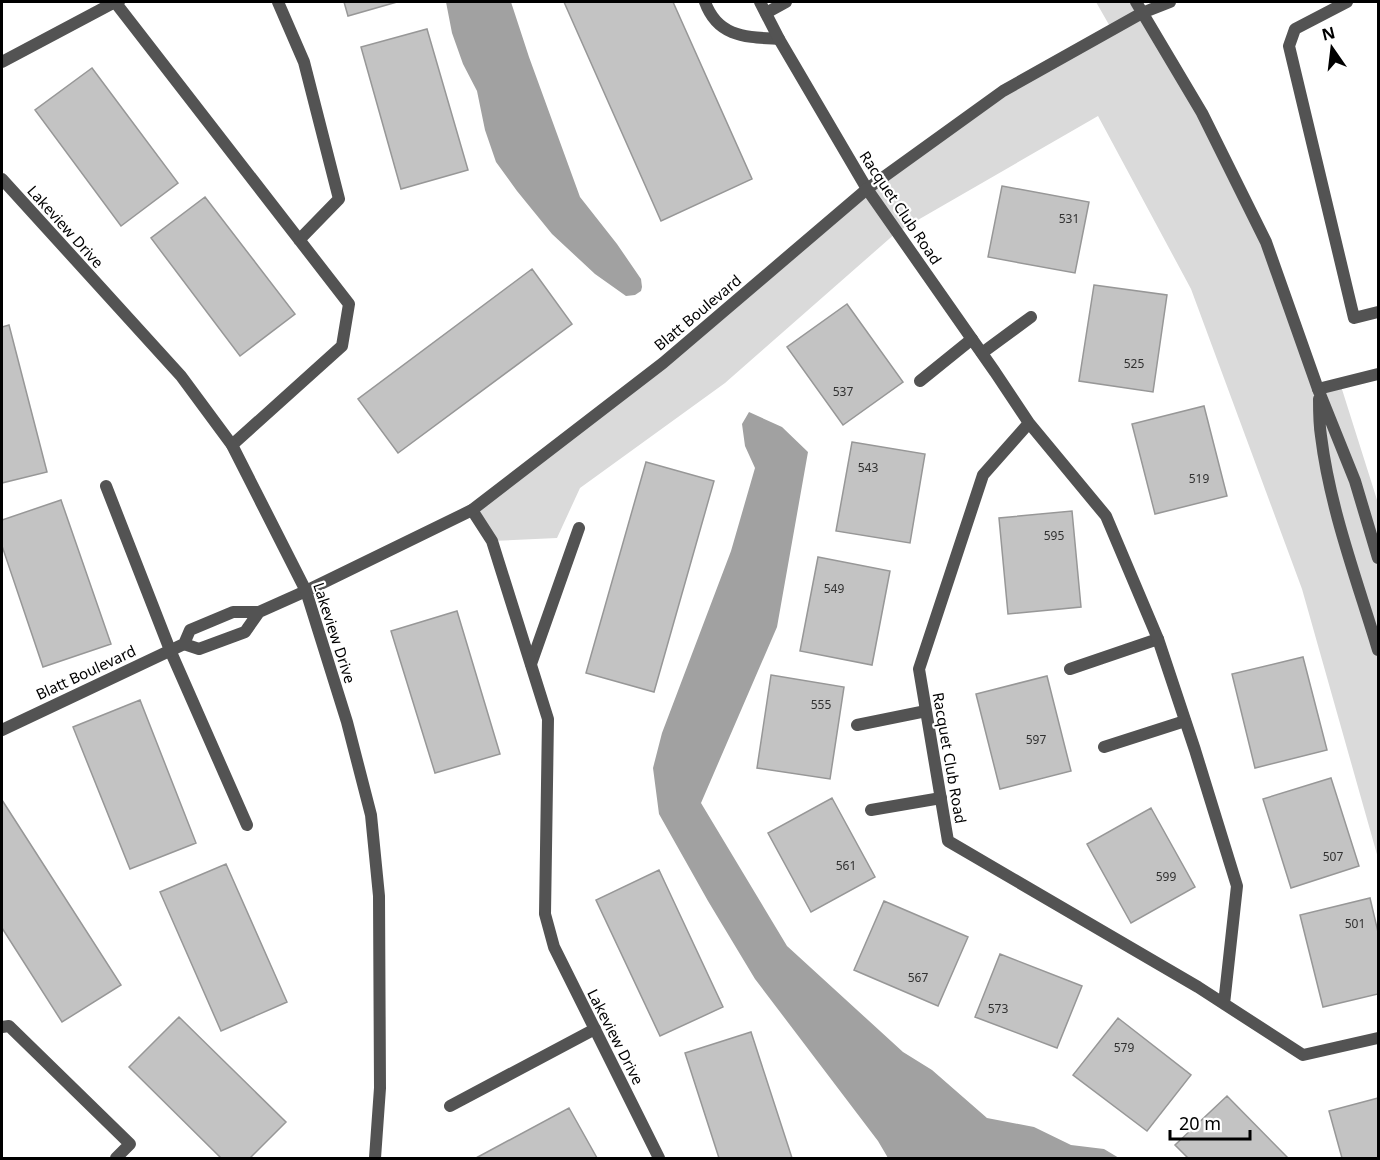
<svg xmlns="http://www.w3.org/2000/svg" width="1380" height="1160" font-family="'Noto Sans',sans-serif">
<rect width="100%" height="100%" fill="#fff"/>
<path fill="#dadada" d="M1096,2H1136L1266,242L1318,389L1340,383L1378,503V858L1302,589L1191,289L1098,116L897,232L725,383L580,488L557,538L492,541L472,510L663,363L867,189L1003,91L1112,30Z"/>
<path fill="#a1a1a1" d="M446,2H511L529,57L580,197L617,244L641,279L642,287L641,291L635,295L626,296L595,274L552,234L517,191L496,162L485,130L477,91L463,64L452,33Z
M749,412L782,427L808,452L777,627L701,803L787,946L903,1052L932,1070L987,1118L1034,1127L1071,1145L1104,1149L1119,1158H888L878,1141L755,979L708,901L659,814L653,768L662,733L731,551L755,468L745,446L742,424Z"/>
<path fill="#c3c3c3" stroke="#979797" stroke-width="1.5" d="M344,2H397L348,16Z
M564,2H673L752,179L661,221Z
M427,29L468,170L401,189L361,47Z
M92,68L178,183L121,226L35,110Z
M1002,186L1089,202L1075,273L988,257Z
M205,197L295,314L240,356L151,238Z
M532,269L572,324L398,453L358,399Z
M1094,285L1167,295L1153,392L1079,381Z
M847,304L903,382L843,425L787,347Z
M9,325L47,472L2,483V327Z
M1204,406L1227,496L1155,514L1132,424Z
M852,442L925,454L910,543L836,531Z
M646,462L714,481L654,692L586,673Z
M61,500L111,644L43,667L2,546V520Z
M1072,511L1081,607L1008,614L999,518Z
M818,557L890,571L872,665L800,651Z
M457,611L500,754L435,773L391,631Z
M1303,657L1327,750L1255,768L1232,674Z
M771,675L844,687L830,779L757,768Z
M1047,676L1071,771L1000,789L976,694Z
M140,700L196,843L130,869L73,727Z
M1331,778L1359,866L1291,888L1263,799Z
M832,798L875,877L811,912L768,833Z
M2,800L121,985L62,1022L2,928Z
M1151,808L1195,887L1131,923L1087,844Z
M226,864L287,1002L221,1031L160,892Z
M659,870L723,1007L660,1036L596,900Z
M1370,898L1378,932V994L1323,1007L1300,915Z
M884,901L968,937L938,1006L854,970Z
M1000,954L1082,986L1057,1048L975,1017Z
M179,1017L286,1122L250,1158H221L129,1067Z
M1118,1018L1191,1075L1147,1131L1073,1075Z
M751,1032L792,1158H719L685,1053Z
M1227,1096L1288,1158H1188L1175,1145Z
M1378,1098V1158H1342L1329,1111Z
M569,1108L597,1158H476Z"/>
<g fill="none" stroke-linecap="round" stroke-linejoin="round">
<path stroke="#535353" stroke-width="12" d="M115,2L349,304L342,346L232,445
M278,2L304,62L339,199L299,240
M705,2C718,38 747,37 779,39
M1347,2L1295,29L1289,46L1354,318L1378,312
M766,13L786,2
M2,62L115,2H119
M982,353L1031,317
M920,381L972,339
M106,486L170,650L247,825
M531,664L579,528
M1070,669L1158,639
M857,725L926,711
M1104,747L1185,721
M871,810L941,798
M2,1027L9,1026L130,1144L116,1158
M450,1106L595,1029"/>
<path stroke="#535353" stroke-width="12" d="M760,2L779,39L867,189L995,372L1029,423L983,475L919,669L948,841L1198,987L1303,1055L1378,1038
M1318,389L1378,374
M1029,423L1106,516L1158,639L1195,750L1237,886L1224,1004
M472,510L492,541L548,719L545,914L554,947L659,1158
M184,644L190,630L233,612H259L306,591
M2,730L184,644L199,649L245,632L259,612"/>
<path stroke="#535353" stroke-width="12" d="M1136,2L1202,113L1266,242L1318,389L1355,481L1378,558
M2,179L181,376L232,445L306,591L347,722L371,815L379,896L380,1088L375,1158
M1319,399C1319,411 1319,424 1321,436C1330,509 1357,580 1378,650
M306,591L472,510L663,363L867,189L1003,91L1142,13L1170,2"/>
</g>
<g text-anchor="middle" stroke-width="4.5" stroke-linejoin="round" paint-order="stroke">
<g font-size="12" fill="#313131">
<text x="1069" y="223">531</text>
<text x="1134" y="368">525</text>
<text x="843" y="396">537</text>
<text x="868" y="472">543</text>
<text x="1199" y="483">519</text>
<text x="1054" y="540">595</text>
<text x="834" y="593">549</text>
<text x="821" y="709">555</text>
<text x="1036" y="744">597</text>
<text x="1333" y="861">507</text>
<text x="846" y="870">561</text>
<text x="1166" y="881">599</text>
<text x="1355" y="928">501</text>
<text x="918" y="982">567</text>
<text x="998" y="1013">573</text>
<text x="1124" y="1052">579</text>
</g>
<g font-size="15" fill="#000" stroke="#fff">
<text transform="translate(900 208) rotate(56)" y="5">Racquet Club Road</text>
<text transform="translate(65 227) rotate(48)" y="5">Lakeview Drive</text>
<text transform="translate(698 313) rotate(-40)" y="5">Blatt Boulevard</text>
<text transform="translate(334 633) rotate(72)" y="5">Lakeview Drive</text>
<text transform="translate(86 673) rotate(-25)" y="5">Blatt Boulevard</text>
<text transform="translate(949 758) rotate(80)" y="5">Racquet Club Road</text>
<text transform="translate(615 1037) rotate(63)" y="5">Lakeview Drive</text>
</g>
</g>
<rect width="1380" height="1160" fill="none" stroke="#000000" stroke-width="6"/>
<g transform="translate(1332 48) rotate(346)" stroke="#ffffff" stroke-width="4.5" paint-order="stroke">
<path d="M0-4.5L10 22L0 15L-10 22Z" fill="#000000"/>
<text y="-9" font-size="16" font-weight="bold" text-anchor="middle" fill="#000000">N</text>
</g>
<path d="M1170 1130v9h80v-9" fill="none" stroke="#000000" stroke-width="3"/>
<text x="1179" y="1130" font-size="18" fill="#000000" stroke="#ffffff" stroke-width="4.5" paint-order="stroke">20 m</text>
</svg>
